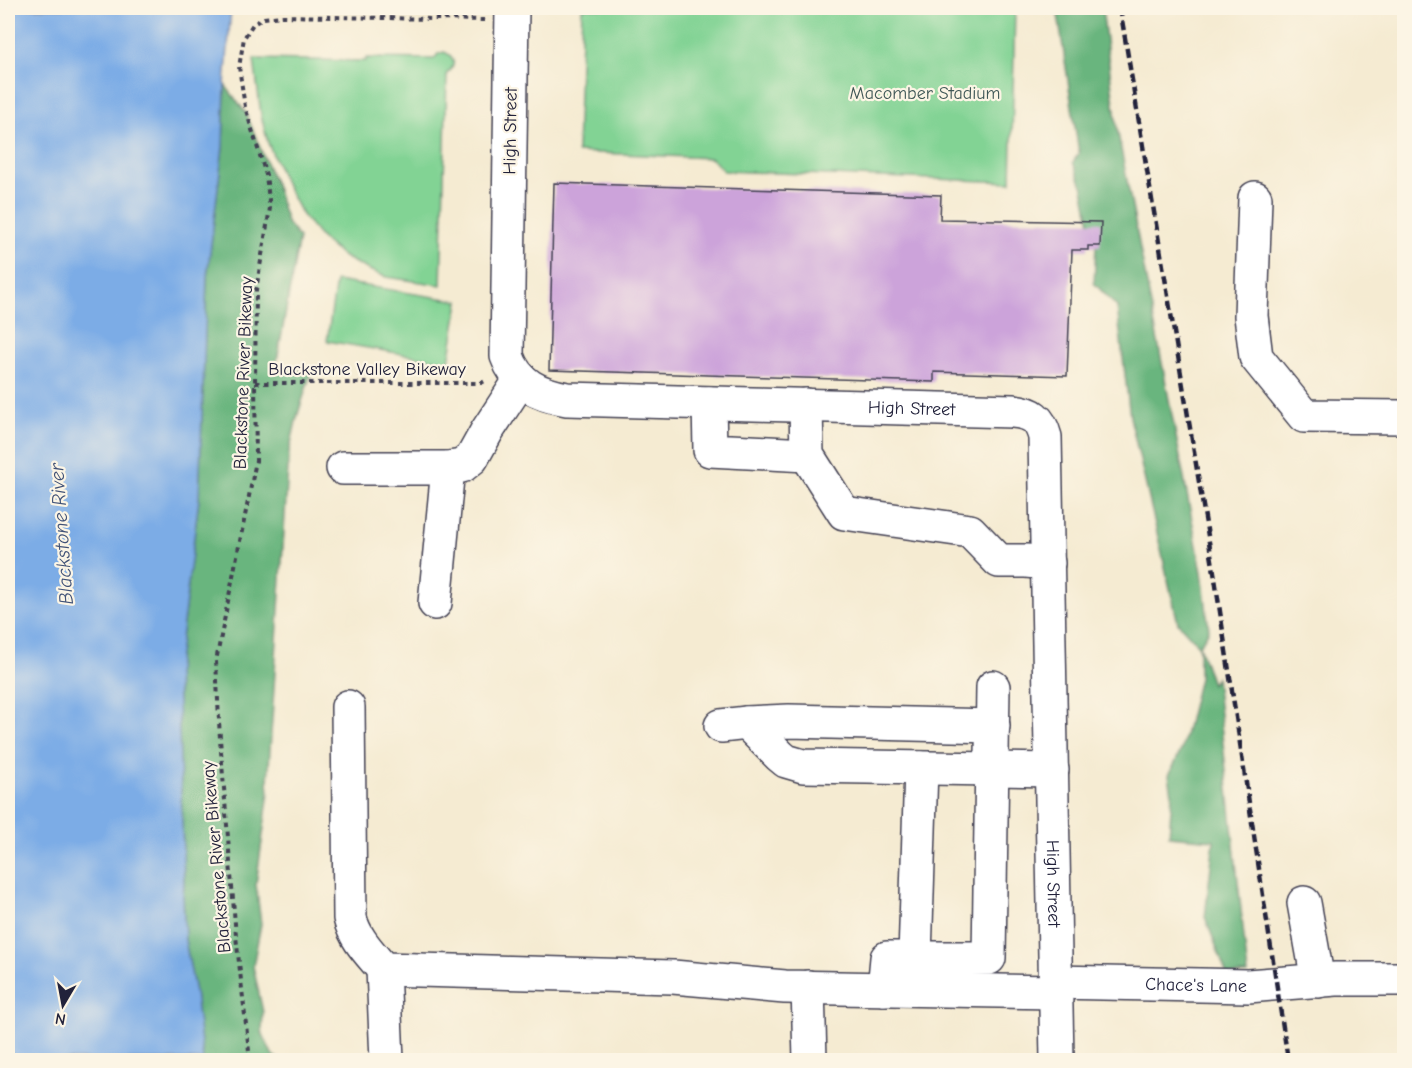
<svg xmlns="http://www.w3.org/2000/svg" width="1412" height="1068" font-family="'Comic Neue',sans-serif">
<rect width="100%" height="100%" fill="#fcf5e5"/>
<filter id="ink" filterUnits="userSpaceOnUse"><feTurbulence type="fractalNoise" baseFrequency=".0167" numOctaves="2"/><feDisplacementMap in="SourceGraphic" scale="12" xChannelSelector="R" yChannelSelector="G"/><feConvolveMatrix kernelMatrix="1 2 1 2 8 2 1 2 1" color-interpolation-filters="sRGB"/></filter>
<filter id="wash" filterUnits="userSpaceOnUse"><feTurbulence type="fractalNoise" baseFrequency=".008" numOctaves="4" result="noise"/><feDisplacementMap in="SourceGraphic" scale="24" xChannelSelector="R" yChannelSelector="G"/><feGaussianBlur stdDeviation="1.35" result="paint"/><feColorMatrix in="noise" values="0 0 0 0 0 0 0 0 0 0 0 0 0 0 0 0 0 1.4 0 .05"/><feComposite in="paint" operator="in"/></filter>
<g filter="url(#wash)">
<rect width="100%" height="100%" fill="#f5ebd2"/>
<path fill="#82d394" stroke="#527a68" stroke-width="1.5" d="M582,8H1015L1011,182L724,171L711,158L577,152Z
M444,52C454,56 456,63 450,71L447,73L441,285L386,277L367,269L344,257L322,239L302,215L285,183L268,143L261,115L254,59L366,61V58L434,59L438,54Z
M336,281L459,301L449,362L327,341Z"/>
<path fill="#69b57e" stroke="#466c5c" stroke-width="1.5" d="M1057,8H1102L1117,128L1202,572L1209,630L1199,646L1212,684L1216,678L1248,974L1227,975L1205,917L1214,840L1169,836L1172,794L1169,775L1182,748L1199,678V646L1178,623L1130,417L1117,307L1094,283L1097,228L1090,223L1083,188L1073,162L1079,153Z
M225,85L246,113L276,187L287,223L299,238L276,366L311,373L297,417L289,452L268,782L269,792L256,884L261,924L253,966L263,1012L262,1032L272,1054L279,1060H203L195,992L185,940L183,896L184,883L177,670L199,499L207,277L223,147Z"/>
<path fill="#7bace6" stroke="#4e6790" stroke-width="1.5" d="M8,8H231L225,85L223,147L207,277L199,499L177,670L184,883L183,896L185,940L195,992L203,1060H12L8,1041Z"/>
<g id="blocks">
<path fill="#cca3da" d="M554,183L941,195L940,219L1101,222L1100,246H1088V250H1072L1067,376L934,372V382L549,370Z"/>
</g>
</g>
<g filter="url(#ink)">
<use href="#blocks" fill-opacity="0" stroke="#424052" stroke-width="1.5"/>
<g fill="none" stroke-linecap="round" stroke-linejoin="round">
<defs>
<g id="minor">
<path id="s1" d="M512,8L507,356C517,385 539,394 567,399L1013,411C1032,413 1040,418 1045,437L1057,1060"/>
<path d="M1255,198L1251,316L1256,357L1304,416L1404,417"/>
<path d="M709,403L710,450L807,455"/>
<path d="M806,405L807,455L844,513L970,531L999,561H1026L1048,563"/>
<path d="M343,468H448L462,466L472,458L487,431L521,379"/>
<path d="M435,603L448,468"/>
<path d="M348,707L350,918C355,939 370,953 383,969L673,977L785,987L1055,992"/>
<path d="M747,723L780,756L786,761L803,766L1052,770"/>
<path d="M721,726L747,723L789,721L993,726"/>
<path d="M1304,903L1318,981"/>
<path d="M915,957L921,768"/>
<path d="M383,969L387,1060"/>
<path id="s2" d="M1055,982L1248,986L1336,979H1404"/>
<path d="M808,987L810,1060"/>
<path d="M884,989L887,958H989L993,687"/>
</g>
</defs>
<use href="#minor" stroke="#424052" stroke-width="36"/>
<path stroke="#424052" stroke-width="4" stroke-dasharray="4.5 4.5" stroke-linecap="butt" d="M255,383H481L485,381
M250,1060L236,936L220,739L216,661L256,461L255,383L256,290L270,208L266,175L245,107L239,67L244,38L253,24L264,18L283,16L485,20"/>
<use href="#minor" stroke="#fff" stroke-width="33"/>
<path stroke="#22223b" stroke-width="4.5" stroke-dasharray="9 4.5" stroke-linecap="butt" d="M1120,8L1214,572L1288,1060"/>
</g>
</g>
<g text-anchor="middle" stroke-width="4.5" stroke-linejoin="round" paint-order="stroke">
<g font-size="18" fill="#3f5756" stroke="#fcf5e5">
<text x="925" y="99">Macomber Stadium</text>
</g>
<g font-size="18" fill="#22223b" stroke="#fcf5e5">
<text transform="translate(510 131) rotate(-89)" y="6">High Street</text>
<text x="367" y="375">Blackstone Valley Bikeway</text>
<text transform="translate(243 373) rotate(-88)" y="6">Blackstone River Bikeway</text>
<text dy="6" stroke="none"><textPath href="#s1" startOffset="771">High Street</textPath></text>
<text transform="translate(216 857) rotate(-95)" y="6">Blackstone River Bikeway</text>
<text dy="6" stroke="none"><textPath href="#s1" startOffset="1364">High Street</textPath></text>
<text dy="6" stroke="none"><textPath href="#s2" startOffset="141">Chace's Lane</textPath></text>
</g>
<g font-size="20" font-style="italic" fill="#415277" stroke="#fcf5e5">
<text transform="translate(61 534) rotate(-94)" y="7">Blackstone River</text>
</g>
</g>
<rect width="1412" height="1068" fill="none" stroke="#fcf5e5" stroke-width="30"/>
<g transform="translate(63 1005) rotate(190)" stroke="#fcf5e5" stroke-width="4.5" paint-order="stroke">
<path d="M0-4.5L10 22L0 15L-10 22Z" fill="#22223b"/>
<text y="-9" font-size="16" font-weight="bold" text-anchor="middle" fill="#22223b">N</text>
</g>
</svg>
